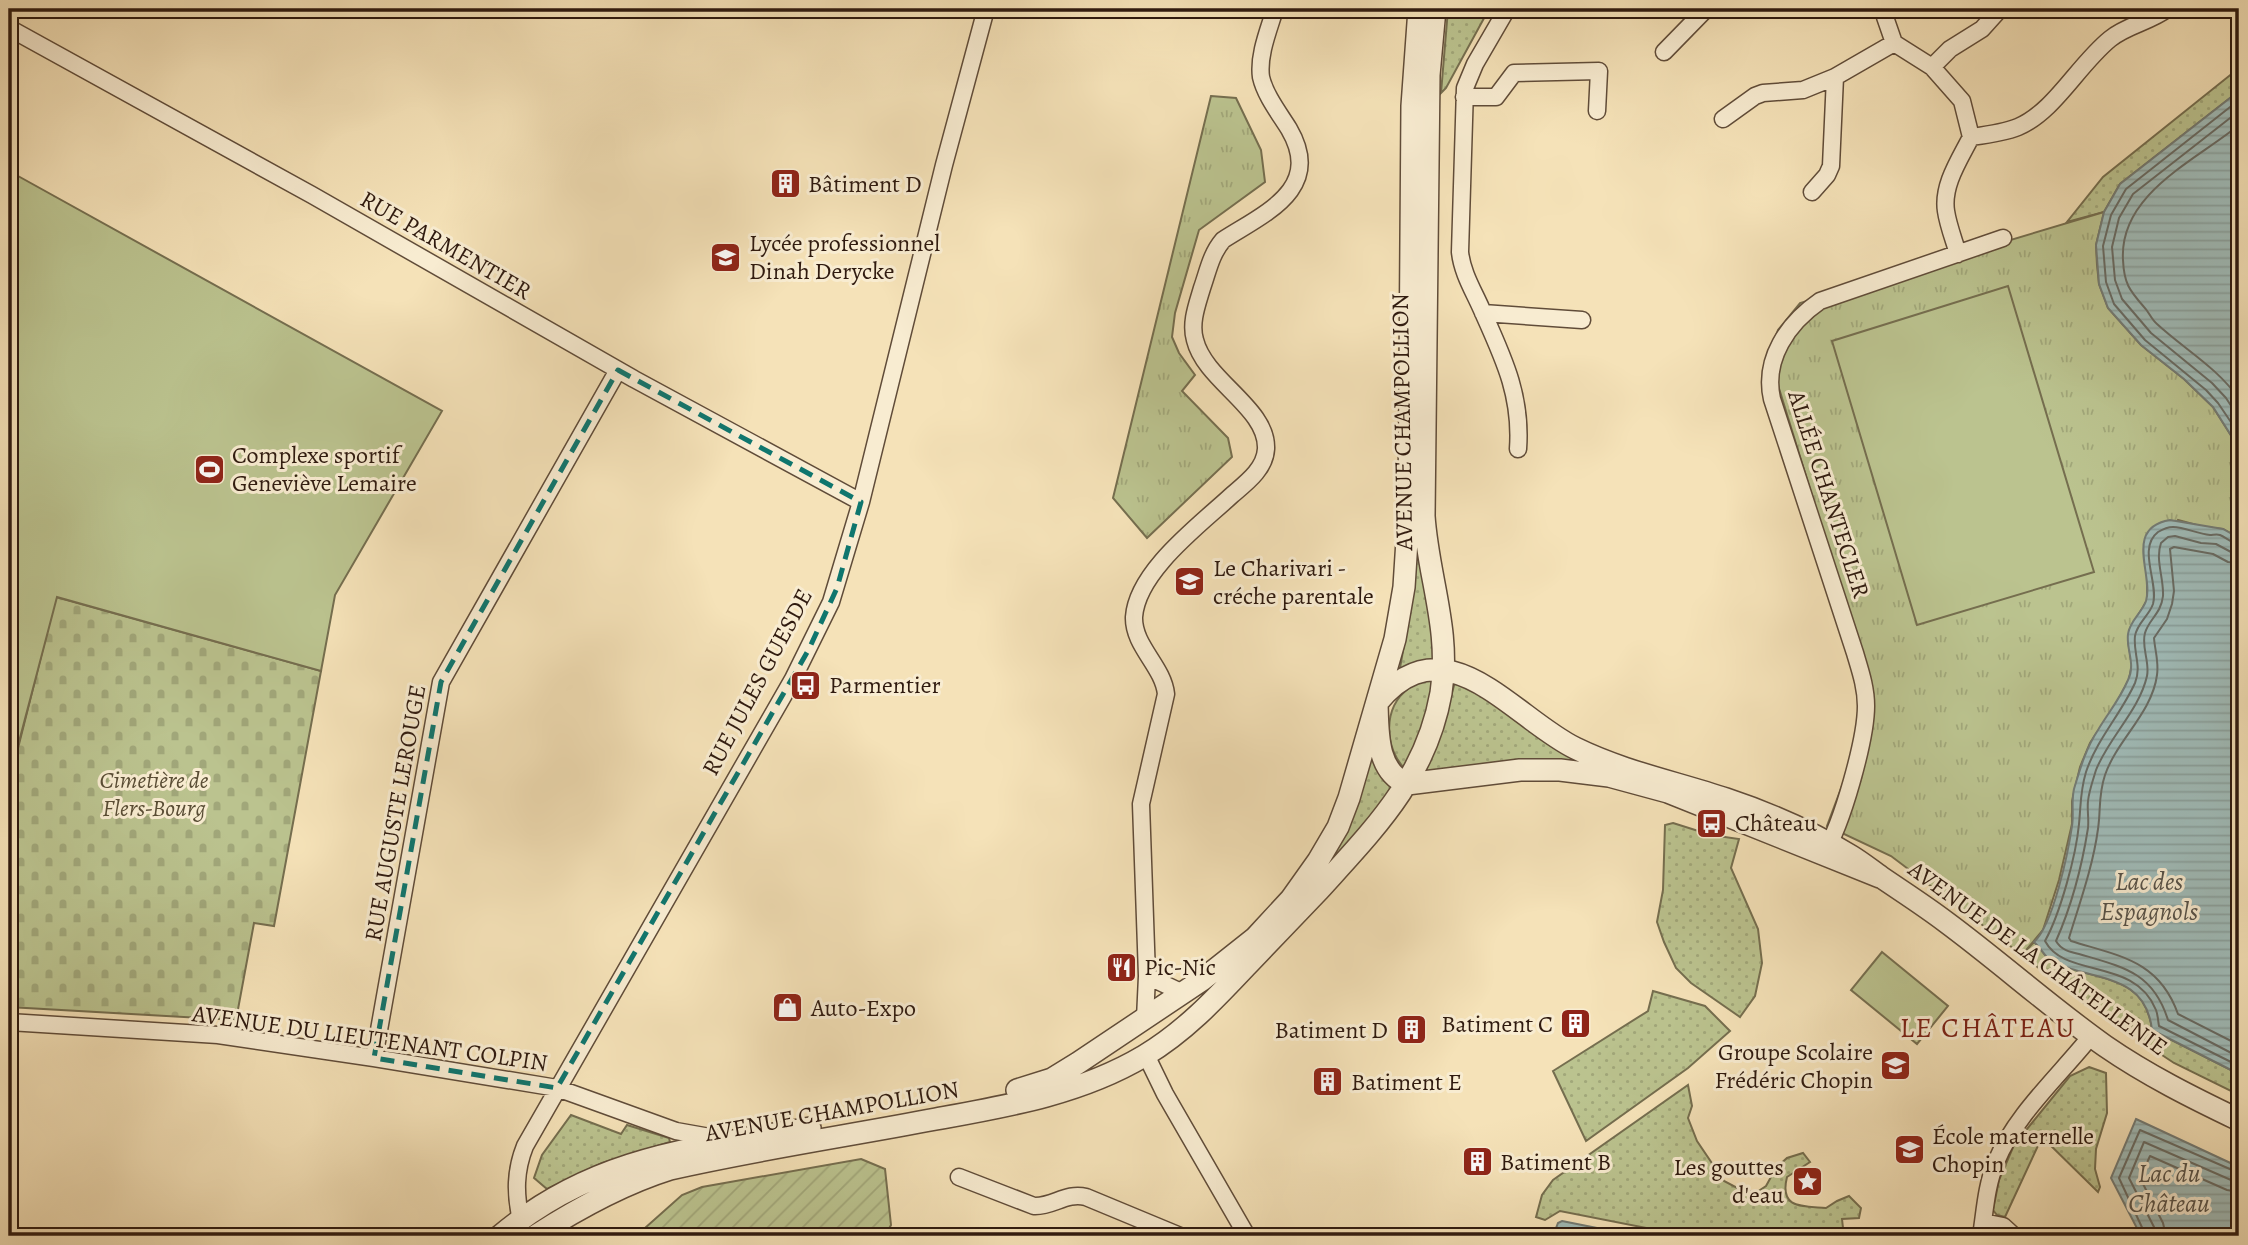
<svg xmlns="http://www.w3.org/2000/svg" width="2248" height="1245" font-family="Alegreya,serif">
<defs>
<pattern id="grass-dots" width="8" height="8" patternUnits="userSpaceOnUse" patternTransform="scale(1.75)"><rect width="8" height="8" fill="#bbc38f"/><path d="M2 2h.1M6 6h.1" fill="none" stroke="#a1a77a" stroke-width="1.8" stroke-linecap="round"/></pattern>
<pattern id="cemetery-stones" width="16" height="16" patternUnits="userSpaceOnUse" patternTransform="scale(1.75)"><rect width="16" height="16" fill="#bbc38f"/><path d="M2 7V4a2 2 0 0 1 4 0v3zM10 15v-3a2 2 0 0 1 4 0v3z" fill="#a1a77a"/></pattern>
<pattern id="park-tufts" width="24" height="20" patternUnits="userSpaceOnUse" patternTransform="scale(1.75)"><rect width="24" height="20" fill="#bbc38f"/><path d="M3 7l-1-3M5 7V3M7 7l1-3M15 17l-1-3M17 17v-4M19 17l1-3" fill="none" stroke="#a1a77a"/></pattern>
<pattern id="garden-furrows" width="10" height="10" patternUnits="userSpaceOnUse" patternTransform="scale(1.75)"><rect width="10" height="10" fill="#bbc38f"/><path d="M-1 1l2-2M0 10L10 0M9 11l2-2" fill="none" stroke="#a1a77a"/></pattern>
<pattern id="water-rules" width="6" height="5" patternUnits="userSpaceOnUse" patternTransform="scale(1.75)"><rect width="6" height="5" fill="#a0bcb9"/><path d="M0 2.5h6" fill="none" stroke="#8aa19e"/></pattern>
</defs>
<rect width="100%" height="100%" fill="#f5e2b8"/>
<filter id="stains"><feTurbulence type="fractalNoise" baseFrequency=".00286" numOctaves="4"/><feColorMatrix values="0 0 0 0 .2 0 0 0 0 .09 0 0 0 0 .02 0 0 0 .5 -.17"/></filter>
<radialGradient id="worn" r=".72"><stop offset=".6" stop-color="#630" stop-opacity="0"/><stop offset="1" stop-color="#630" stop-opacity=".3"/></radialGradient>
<path fill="url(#grass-dots)" stroke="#756e4f" stroke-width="2" d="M1448,9H1489L1446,88L1441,93Z
M2239,68V91L2120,184L2104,212L2067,222L2103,177Z
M1418,523L1436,662L1410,668H1400L1408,622Z
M1434,677L1426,720L1406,770C1384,749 1382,708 1409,688C1415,683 1426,681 1434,677Z
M1460,681L1600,771L1422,776L1441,732L1455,682Z
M1374,734L1396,788L1311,890Z
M1673,823L1711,835L1739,839L1731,868L1758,929L1762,963L1755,996L1740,1017L1691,983L1676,968L1664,942L1657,922L1663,890L1665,825Z
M2034,942C2041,948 2045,957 2052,962C2060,966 2070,968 2078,971C2116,981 2147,985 2152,1030L2239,1074V1095L2174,1063L2085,1004L2022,955Z
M1653,991L1705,1006L1730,1031L1688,1068L1586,1141L1553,1071L1648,1011Z
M2089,1067L2106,1073L2107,1113L2096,1149L2095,1169L2100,1187L2098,1192L2042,1137L2005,1217L1997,1215L1993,1210L1999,1180L2014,1145L2070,1076Z
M1688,1085L1692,1106L1688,1118L1697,1141L1724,1181L1741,1190L1757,1192L1766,1186L1776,1168L1787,1158L1803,1153L1810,1162L1787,1177C1779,1209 1802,1206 1826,1208L1837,1201L1849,1196L1861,1208L1859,1218L1842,1219L1843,1228L1825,1232L1821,1236H1687L1560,1211L1545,1220L1536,1217L1542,1195L1553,1180Z
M571,1115L621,1134L627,1125L669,1138L670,1142L602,1163L547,1189L534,1178L542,1155Z"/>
<path fill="url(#cemetery-stones)" stroke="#756e4f" stroke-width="2" d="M56,597L321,671L274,926L254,923L236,1020L9,1007V776H11Z"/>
<path fill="url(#park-tufts)" stroke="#756e4f" stroke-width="2" d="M1211,96L1236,98L1261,150L1265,182L1199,230L1175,313L1172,337L1179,353L1195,375L1182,391L1228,438L1232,457L1147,538L1113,498Z
M2104,212L2096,245L2097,265L2099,284L2108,308L2141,345L2184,379L2213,407L2239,448V538L2223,529L2204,527L2178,520L2147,585V600L2143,607L2130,628L2128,642L2132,664L2129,679L2117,702L2090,743L2080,767L2072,801V824L2059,880L2043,930L2022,955L1891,856L1827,826L1846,775L1870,684L1769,356L1778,330L1800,303Z"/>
<path fill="url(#garden-furrows)" stroke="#756e4f" stroke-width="2" d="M861,1159L885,1169L891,1225L885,1236H636L682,1195L702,1187Z"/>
<path fill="#bbc38f" stroke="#756e4f" stroke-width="2" d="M9,171L442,411L335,595L321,671L57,597L10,776Z
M2008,286L2094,572L1917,625L1832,341Z
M1882,952L1948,1006L1917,1044L1851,990Z"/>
<path fill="url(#water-rules)" stroke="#737b75" stroke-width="2" d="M2239,91V448L2213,407L2184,379L2141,345L2108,308L2099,284L2096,245L2104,212L2120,184Z
M2170,520L2223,529L2239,538V1074L2152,1030C2147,985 2115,981 2078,971C2070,968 2060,966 2052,962C2045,957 2041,948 2034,942C2053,925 2068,853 2072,826C2074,814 2071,802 2074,789C2080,769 2086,748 2098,730C2108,713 2120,699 2128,680C2136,664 2126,650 2128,634C2130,620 2142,613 2146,601C2154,575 2123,528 2170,520Z
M2136,1119L2239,1167V1236H2141L2111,1178Z
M1562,1221L1637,1236H1553L1558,1223Z"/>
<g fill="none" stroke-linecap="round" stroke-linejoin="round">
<path stroke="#686b64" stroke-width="2" d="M2239,100L2126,189L2111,215L2103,246L2106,282L2114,304L2145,340L2206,390L2218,403L2239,434
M2239,111L2133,194L2119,218L2112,247L2115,280L2122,299L2151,333L2212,383L2226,398L2239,418
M2239,125C2195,161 2119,194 2123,260C2124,283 2129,290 2144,307C2149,312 2151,319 2157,324C2184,349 2218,368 2239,399
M2239,544C2231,543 2227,538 2220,535C2217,534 2213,535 2210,535C2197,534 2185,527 2173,527C2168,527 2163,529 2158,532C2137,548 2159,583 2153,604C2149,616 2137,623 2135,636C2133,653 2142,666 2135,683C2121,714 2097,739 2086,772C2080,792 2081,804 2079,824C2076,856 2060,914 2045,941C2065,979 2135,957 2156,1010C2158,1015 2158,1021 2159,1026L2239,1066
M2239,553L2231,552L2216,544L2201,543L2175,536L2168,537L2161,543C2155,560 2164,578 2163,596C2161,614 2149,619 2145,633C2141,647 2150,662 2147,676C2139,711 2109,737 2096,770C2093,780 2089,791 2088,801C2087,810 2089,819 2088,828C2082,866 2071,907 2056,941C2061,950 2070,952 2079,954C2123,967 2153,972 2168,1020L2239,1057
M2239,563L2228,562L2213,554L2174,547L2170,549L2174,591L2172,604L2167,619L2154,638C2155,651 2159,662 2157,675C2152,713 2117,740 2105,775C2098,796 2101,809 2098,829C2093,866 2080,902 2069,938L2071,941C2119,956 2159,960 2178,1014L2239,1045
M2146,1236L2119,1178L2140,1130L2239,1173
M2155,1236L2154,1227L2129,1178L2144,1142L2231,1180L2239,1182
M2166,1236L2163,1223L2140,1178L2150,1156L2227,1190L2239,1192"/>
<defs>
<path id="minor" d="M1507,9L1475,64L1465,88L1460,252C1462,272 1473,290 1481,308C1503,357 1522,395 1518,449
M1885,9V17L1894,43
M9,28L312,195L634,379L861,502
M1664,52L1706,9
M1464,97H1496L1514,73L1599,71L1597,111
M1723,119L1755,96L1763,93L1803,90L1835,77
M1971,137L1962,101L1932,67L1950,49L1982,29L2000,9
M1812,192L1827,175L1831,166L1835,77L1894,43L1932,67
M1958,254C1954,240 1948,225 1946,211C1942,185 1960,159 1971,137C1986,135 2003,133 2018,127C2054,112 2078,65 2110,39C2127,25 2150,22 2167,9
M1483,313L1582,320
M1824,853C1842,825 1866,739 1866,706C1866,687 1860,670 1855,653L1772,399C1763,359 1788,323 1820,301L2003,238
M1147,976L1183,993
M1145,1019L1147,976L1141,804L1166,694C1163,666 1133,646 1134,617C1137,571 1201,524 1232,495C1246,483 1265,469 1266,449C1268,408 1205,381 1195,340C1190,323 1197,305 1202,288C1208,271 1211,254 1223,240C1265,213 1324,189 1289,129C1279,113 1265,95 1261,77C1258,55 1269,29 1275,9
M9,1022L218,1035L374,1058L557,1088L676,1131L721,1139
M1146,1055L1165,1094L1247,1236
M374,1058L441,682L618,370
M959,1177L1034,1206C1053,1207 1066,1192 1086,1197L1180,1236
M521,1220C515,1194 515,1171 525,1146L793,679L831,602L861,502L944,165L986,9
M1983,1222L2003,1226L2014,1236
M1981,1236C1985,1211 1986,1186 1996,1162C2015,1115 2060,1075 2091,1036"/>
<path id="tertiary" d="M1880,877L1668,792L1609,776L1560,770H1520L1407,784C1376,771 1378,732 1377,703C1445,619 1512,717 1575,748C1624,772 1675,782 1726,799C1768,813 1812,832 1851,856C1861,862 1871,870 1881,877C1903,892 1925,906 1946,922C2000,962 2050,1007 2105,1046C2147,1075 2193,1098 2239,1120
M1017,1090L1052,1079L1078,1063L1202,980L1255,938L1291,899L1318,861L1338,827L1349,798L1395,639L1404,587L1409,509L1412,106L1419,9
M500,1236C593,1157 695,1148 810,1128
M535,1236C577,1209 622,1184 670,1169C758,1149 847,1136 936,1119C1008,1106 1080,1094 1144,1056C1186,1031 1218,996 1251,961C1274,937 1296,914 1319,890C1374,829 1426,778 1441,693C1451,630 1428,577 1424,516L1429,75L1435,9"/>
</defs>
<use href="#minor" stroke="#604c39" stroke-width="19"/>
<use href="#tertiary" stroke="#604c39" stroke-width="24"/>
<use href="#minor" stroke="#f8ecd1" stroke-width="16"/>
<use href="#tertiary" stroke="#f8ecd1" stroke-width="21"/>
</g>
<path fill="none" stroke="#0f766e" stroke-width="5" stroke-dasharray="14 9" stroke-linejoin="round" d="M618,370L861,502L837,588L809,649L557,1088L374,1058L441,682Z"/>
<defs>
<symbol id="building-square" viewBox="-11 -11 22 22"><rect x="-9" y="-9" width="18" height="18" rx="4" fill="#8f2418" stroke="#f8ecd1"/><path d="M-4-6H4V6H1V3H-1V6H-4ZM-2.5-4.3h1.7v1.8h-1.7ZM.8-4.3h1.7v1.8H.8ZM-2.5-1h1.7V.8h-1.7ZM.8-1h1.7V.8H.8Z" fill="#fff"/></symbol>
<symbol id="school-square" viewBox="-11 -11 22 22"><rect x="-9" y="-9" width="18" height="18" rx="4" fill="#8f2418" stroke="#f8ecd1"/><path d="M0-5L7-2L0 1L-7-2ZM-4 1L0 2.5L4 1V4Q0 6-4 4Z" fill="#fff"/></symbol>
<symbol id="stadium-square" viewBox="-11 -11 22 22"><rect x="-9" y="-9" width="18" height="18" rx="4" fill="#8f2418" stroke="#f8ecd1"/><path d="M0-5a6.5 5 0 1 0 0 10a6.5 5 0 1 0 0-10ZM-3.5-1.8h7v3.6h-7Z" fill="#fff"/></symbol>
<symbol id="bus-square" viewBox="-11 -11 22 22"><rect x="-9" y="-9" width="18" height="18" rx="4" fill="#8f2418" stroke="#f8ecd1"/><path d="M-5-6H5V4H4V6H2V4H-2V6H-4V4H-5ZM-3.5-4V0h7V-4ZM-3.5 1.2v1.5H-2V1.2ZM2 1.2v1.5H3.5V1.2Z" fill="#fff"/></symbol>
<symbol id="restaurant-square" viewBox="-11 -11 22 22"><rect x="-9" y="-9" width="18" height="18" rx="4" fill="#8f2418" stroke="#f8ecd1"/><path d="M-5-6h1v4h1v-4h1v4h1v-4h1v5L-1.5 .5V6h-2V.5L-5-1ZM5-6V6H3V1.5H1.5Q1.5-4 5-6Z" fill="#fff"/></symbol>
<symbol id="shop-square" viewBox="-11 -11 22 22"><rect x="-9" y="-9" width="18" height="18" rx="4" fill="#8f2418" stroke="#f8ecd1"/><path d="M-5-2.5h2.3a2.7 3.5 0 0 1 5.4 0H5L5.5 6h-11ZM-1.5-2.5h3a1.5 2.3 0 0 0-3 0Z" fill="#fff"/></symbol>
<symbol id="sight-square" viewBox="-11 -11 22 22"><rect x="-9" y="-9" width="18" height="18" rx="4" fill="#8f2418" stroke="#f8ecd1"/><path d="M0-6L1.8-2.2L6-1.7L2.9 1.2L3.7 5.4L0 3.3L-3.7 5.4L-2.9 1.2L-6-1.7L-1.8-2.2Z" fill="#fff"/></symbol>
</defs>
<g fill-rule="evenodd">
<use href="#building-square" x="768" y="166" width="35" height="35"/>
<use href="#school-square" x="708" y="240" width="35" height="35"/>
<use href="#stadium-square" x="192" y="452" width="35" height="35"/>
<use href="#school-square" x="1172" y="564" width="35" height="35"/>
<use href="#bus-square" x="788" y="668" width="35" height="35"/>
<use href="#bus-square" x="1694" y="806" width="35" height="35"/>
<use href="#restaurant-square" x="1104" y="950" width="35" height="35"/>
<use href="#shop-square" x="770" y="990" width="35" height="35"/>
<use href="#building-square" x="1558" y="1006" width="35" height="35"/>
<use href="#building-square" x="1394" y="1012" width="35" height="35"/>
<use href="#school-square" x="1878" y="1048" width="35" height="35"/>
<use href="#building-square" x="1310" y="1064" width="35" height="35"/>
<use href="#school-square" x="1892" y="1132" width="35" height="35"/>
<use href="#building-square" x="1460" y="1144" width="35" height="35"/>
<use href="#sight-square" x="1790" y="1164" width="35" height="35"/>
</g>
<g text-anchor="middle" stroke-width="6" stroke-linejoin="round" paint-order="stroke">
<g font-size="24" fill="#2f1a0f" stroke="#f8ecd1" text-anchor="start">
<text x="808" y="192">Bâtiment D</text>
<text x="749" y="251">Lycée professionnel<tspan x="749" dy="28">Dinah Derycke</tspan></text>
<text x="232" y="463">Complexe sportif<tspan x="232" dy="28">Geneviève Lemaire</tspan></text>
<text x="1213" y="576">Le Charivari -<tspan x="1213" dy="28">créche parentale</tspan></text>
<text x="829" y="693">Parmentier</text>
<text x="1735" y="831">Château</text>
<text x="1144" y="975">Pic-Nic</text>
<text x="811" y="1016">Auto-Expo</text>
<text x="1553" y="1032" text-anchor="end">Batiment C</text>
<text x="1388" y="1038" text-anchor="end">Batiment D</text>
<text x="1873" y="1060" text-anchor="end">Groupe Scolaire<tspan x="1873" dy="28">Frédéric Chopin</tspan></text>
<text x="1351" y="1090">Batiment E</text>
<text x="1932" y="1144">École maternelle<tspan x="1932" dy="28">Chopin</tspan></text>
<text x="1500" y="1170">Batiment B</text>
<text x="1784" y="1175" text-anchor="end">Les gouttes<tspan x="1784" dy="28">d'eau</tspan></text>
</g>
<g font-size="24" fill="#2f1a0f" stroke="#f8ecd1">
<text transform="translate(446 245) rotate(30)" y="8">RUE PARMENTIER</text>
<text transform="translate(1402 422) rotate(-91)" y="8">AVENUE CHAMPOLLION</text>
<text transform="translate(1829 494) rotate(72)" y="8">ALLÉE CHANTECLER</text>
<text transform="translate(757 682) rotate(-62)" y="8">RUE JULES GUESDE</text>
<text transform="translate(395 813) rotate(-80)" y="8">RUE AUGUSTE LEROUGE</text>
<text transform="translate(2038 958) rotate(36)" y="8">AVENUE DE LA CHÂTELLENIE</text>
<text transform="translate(370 1038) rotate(8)" y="8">AVENUE DU LIEUTENANT COLPIN</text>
<text transform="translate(832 1111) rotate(-10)" y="8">AVENUE CHAMPOLLION</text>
</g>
<g font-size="24" font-style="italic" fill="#594d35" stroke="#f8ecd1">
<text x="154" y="788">Cimetière de<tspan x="154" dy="28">Flers-Bourg</tspan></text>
</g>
<g font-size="26" font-style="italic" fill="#57534a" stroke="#f8ecd1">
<text x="2149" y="890">Lac des<tspan x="2149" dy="30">Espagnols</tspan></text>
<text x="2169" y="1182">Lac du<tspan x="2169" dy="30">Château</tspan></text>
</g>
<g font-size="28" letter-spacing="2" fill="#7a1f14" stroke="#f8ecd1">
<text x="1988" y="1037">LE CHÂTEAU</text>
</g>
</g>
<rect width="2248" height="1245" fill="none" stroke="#f5e2b8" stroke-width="35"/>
<rect x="10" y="10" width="2227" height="1224" fill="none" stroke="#2f1a0f" stroke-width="3.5"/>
<rect x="18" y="18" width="2213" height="1210" fill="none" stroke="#2f1a0f" stroke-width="2"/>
<rect width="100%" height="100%" filter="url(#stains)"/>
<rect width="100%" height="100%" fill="url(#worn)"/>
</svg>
